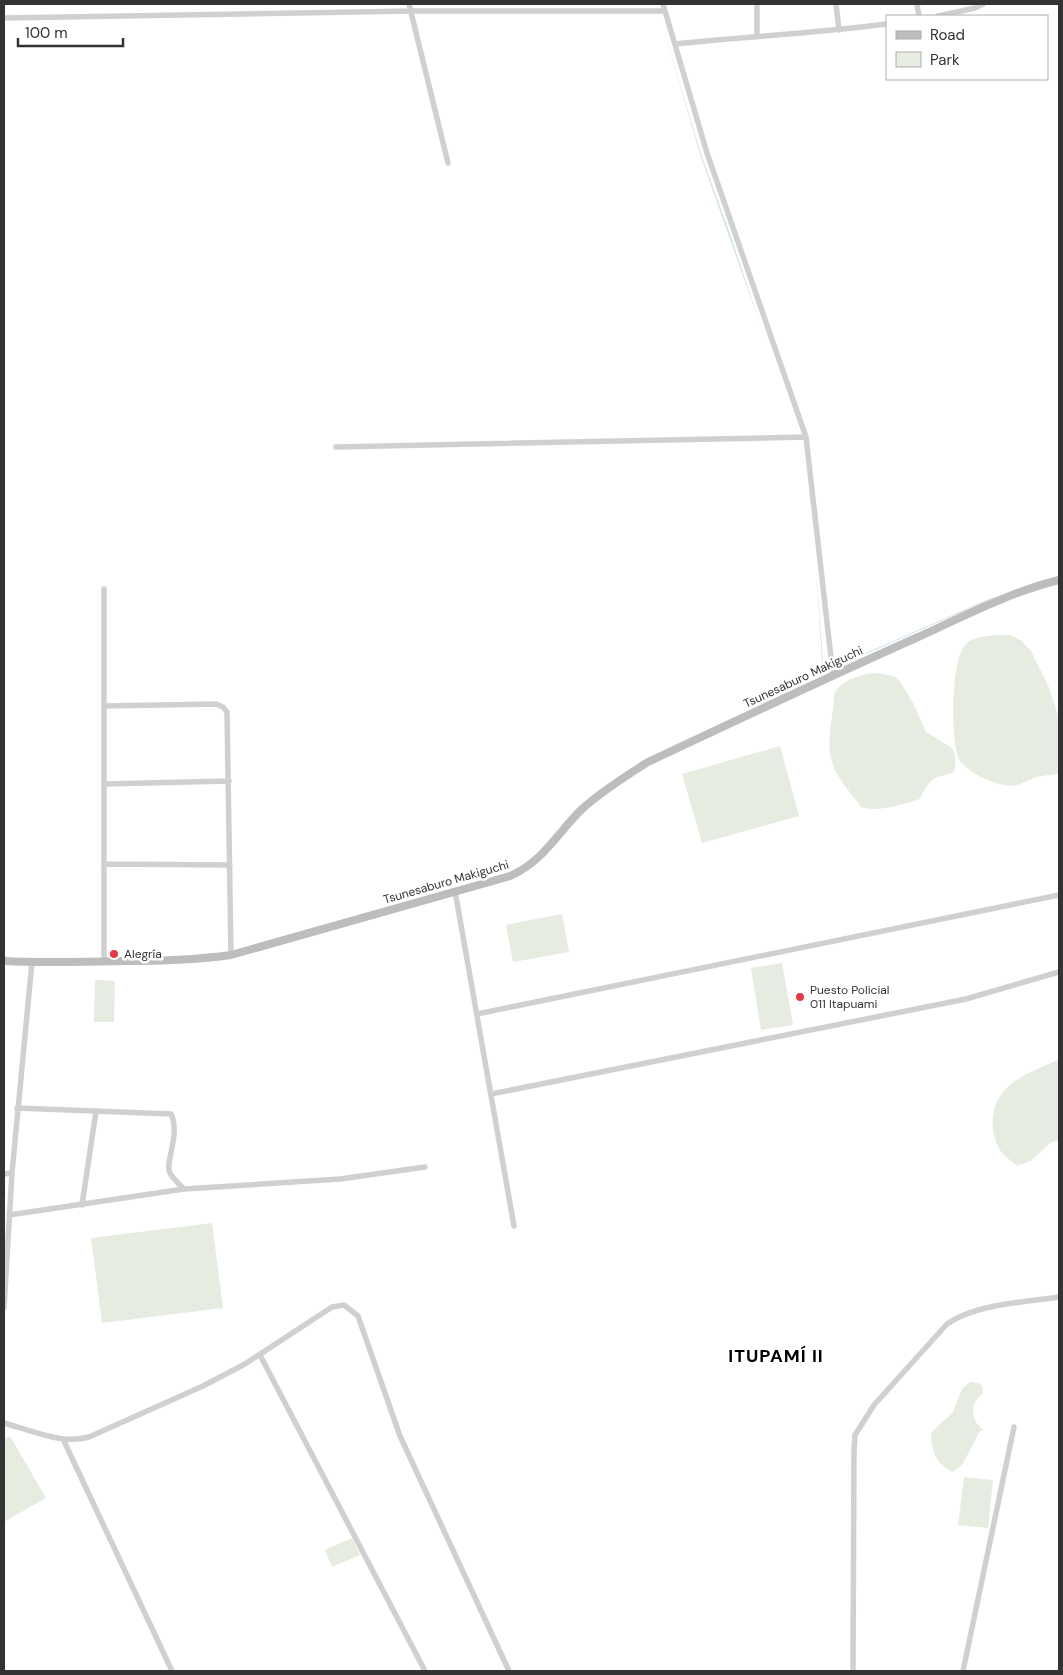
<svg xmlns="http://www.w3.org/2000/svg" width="1063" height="1675" font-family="'DM Sans',sans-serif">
<rect width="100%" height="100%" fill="#fff"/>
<path fill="#e6ecdf" d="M998,635H1010L1022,641L1031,651L1048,685L1059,718V774C1052,775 1044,775 1037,777C1024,781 1018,788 1004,785C991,783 970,773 961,762C949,746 951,657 966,644C974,636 988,636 998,635Z
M876,673L894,676L899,680L913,703L926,732L952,748C956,757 956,763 954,772C949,775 943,775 938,777C928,780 924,791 920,799C904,804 876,813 861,807C852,794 839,781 833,765C826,746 831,727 833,708C834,701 833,694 837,689C846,679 864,673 876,673Z
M780,746L799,816L702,843L682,774Z
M562,914L569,952L513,962L506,925Z
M782,963L793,1025L761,1030L751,968Z
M95,980L115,981L114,1022H94Z
M1059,1059V1140L1050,1143L1031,1161L1017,1166C1012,1161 1003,1156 1000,1150C987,1128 991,1100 1011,1084C1025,1073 1044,1067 1059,1059Z
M212,1223L223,1308L102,1323L91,1238Z
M970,1382L979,1383C981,1385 983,1386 983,1390C984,1394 979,1396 977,1399C969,1410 974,1424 984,1430L980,1431L962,1465L953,1472C936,1464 932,1452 931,1433L953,1412L962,1389Z
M10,1436L46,1498L4,1522V1439Z
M964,1477L993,1480L988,1528L958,1525Z
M352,1538L360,1555L332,1567L325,1550Z"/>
<path fill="#cfe2ee" d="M663,28L701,154L730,234L762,330L700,154Z
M816,570L823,661L825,671L824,672L822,661Z
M993,597V598L839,666V665Z"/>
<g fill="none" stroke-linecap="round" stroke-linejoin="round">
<path stroke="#d0d0d0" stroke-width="5.5" d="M409,4L448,163
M663,4L707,153L806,437L833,675
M757,4V36
M836,4L839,30
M917,4L919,16
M938,16L975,8L983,4
M4,18L411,11H665
M675,44C745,37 816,33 887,24
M336,447L806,437
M104,706L216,704L223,707L227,712L231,955
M104,784L229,781
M104,864L230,865
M455,891L514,1226
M104,962V589
M477,1014L1059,895
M491,1094L966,999L1059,972
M17,1108L171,1114C181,1135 164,1164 170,1173C173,1179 179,1184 184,1189
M4,1174L12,1173
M82,1205L96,1111
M9,1215L184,1189L340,1179L425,1167
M4,1308L12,1173L32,962
M260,1355L425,1671
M4,1423C30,1430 62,1445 89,1437L203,1386L245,1364L332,1307L344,1305L358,1316L400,1436L509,1671
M63,1439L172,1671
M853,1671L854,1450L855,1435L874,1405L947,1324C975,1304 1026,1302 1059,1297
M963,1671L1014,1427"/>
<path stroke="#bdbdbd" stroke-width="8" d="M4,961C44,963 83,962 123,961C159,961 195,960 231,955L510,876C543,862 558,832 582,809C602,791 626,776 648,762C737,720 826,678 916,638C962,617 1010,592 1059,580"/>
</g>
<g fill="#e63946" stroke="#fff" stroke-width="2">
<circle cx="114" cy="954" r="5"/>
<circle cx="800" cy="997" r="5"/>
</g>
<g text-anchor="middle" stroke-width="5" stroke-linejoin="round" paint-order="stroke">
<g font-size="12" fill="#333" stroke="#fff">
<text transform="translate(803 677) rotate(-25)" y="4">Tsunesaburo Makiguchi</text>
<text transform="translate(446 882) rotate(-16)" y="4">Tsunesaburo Makiguchi</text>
</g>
<g font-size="12" fill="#333" stroke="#fff" text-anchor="start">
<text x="124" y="958">Alegría</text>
<text x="810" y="994">Puesto Policial<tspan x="810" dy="14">011 Itapuami</tspan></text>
</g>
<g font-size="18" font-weight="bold" letter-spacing="1" fill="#000" stroke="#fff">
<text x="776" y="1362">ITUPAMÍ II</text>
</g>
</g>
<rect width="1063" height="1675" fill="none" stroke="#333333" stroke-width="10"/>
<rect x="886" y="15" width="162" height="65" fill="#ffffff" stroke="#adadad"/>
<rect x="896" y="31" width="25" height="8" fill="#bdbdbd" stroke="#adadad"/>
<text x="930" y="40" font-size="15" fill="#333333">Road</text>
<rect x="896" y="52" width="25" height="15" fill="#e6ecdf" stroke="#adadad"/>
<text x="930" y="65" font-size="15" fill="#333333">Park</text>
<path d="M18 38v8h105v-8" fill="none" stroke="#333333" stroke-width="2.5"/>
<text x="25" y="38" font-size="15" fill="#333333" stroke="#ffffff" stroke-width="4" paint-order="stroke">100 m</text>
</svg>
